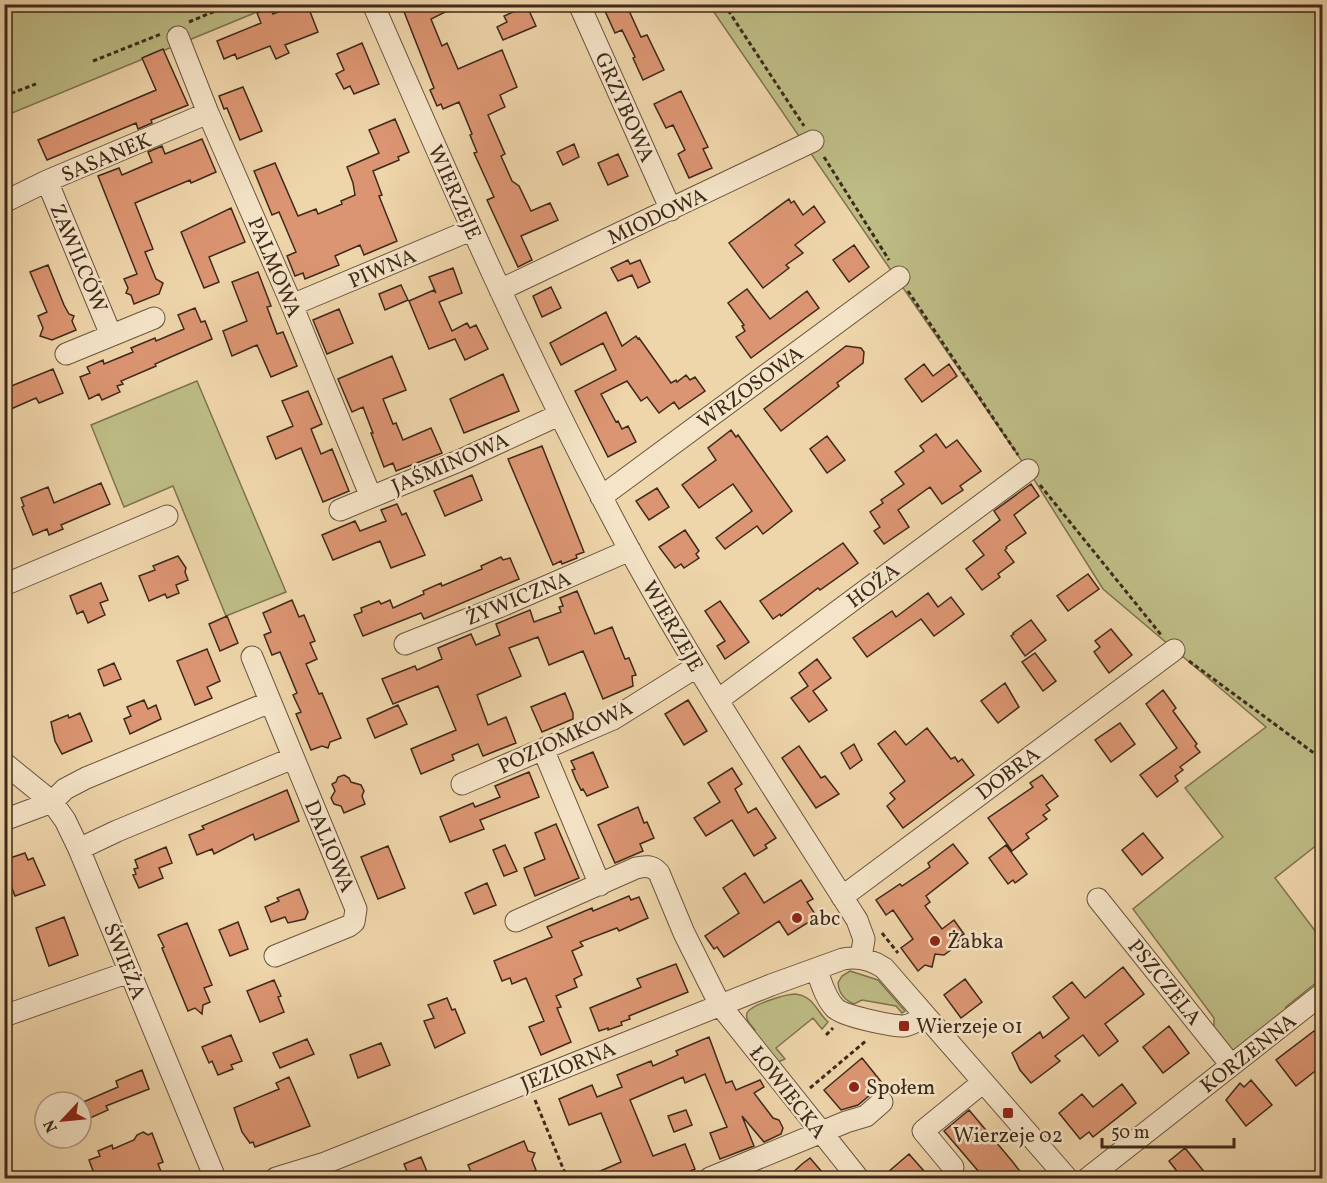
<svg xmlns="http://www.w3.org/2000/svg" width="1327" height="1183" font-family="Vollkorn,serif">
<rect width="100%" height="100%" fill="#efd5aa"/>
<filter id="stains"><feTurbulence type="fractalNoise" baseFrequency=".00333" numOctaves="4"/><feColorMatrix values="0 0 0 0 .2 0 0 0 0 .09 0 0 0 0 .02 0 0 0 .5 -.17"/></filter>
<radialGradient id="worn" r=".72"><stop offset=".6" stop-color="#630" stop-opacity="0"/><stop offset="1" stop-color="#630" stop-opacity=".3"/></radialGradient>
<path fill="#bebc85" stroke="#7e7350" stroke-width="1.5" d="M5,5H274L5,116Z
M709,5H1322V841L1275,878L1322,940V978L1286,1007L1283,1018L1243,1050L1232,1051L1214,1033V1018L1133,909L1223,837L1185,788L1266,727L1103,589L1028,470Z
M197,381L286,592L226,616L173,486L124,507L91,425Z
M850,971L878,980L905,1011L902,1013L896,1006L862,1000L854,1004C844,1000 839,994 838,983L842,976Z
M795,994C814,996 816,1011 828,1022L822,1029L813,1018L776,1048L785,1059L778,1062L750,1034L755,1030C751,1025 745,1020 747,1013C750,1005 786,994 795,994Z"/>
<path fill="#dc9572" stroke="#3e2a1a" stroke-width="1.5" d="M298,4H307L318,32L285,45L289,53L276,59L270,46L237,59L235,54L224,59L217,41L261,23L257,13L270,8L273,14Z
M401,4H461L431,19L442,46L447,43L458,69L502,50L517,87L500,95L505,107L488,115L505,154L501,156L512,181L519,186L531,211L550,203L558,220L521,236L532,260L518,267L487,200L494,197L474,153L477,152L470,135L472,134L459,102L443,109L441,104L437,106L430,90L434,88Z
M619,4H626L641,37L647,35L664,70L643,80L633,58L635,57L622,30L615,33L605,11Z
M527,6L536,26L503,40L497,27L507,22L504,16Z
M362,43L379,84L354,94L350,86L344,89L336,74L344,70L337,54Z
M163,49L188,105L151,120L152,123L138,129L136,123L47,160L38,140L156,90L142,58Z
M243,87L262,131L240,140L227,108L224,109L219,96Z
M681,91L708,147L703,149L712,168L689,178L678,154L685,150L673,125L666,128L654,104Z
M395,119L409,152L398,157L399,160L373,171L382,195L379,196L397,241L364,255L360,245L335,256L339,265L305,279L303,273L295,276L287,256L296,252L279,212L272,215L254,171L275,163L298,216L316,209L318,214L342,204L341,201L355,195L353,183L347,167L379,153L369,130Z
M202,139L216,172L191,183L190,180L135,203L153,249L145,252L156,279L163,283L159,294L134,304L131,295L126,293L128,288L124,279L137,274L98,176L119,168L122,175L152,162L148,152L162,146L165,154Z
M574,144L579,157L563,165L557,152Z
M618,154L628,176L608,185L598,163Z
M789,199L791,203L794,201L803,215L814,206L825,222L795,245L803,253L786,265L789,268L763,288L729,243Z
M231,208L245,242L209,257L219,282L204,288L181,232Z
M854,245L869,267L849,282L833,260Z
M628,260L630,264L640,260L650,282L638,288L632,275L618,281L611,268Z
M48,265L64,305L69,314L74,316L72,321L76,330L52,340L40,336L43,328L38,316L47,312L30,272Z
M453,268L462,293L439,302L452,331L467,323L470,328L476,325L488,349L465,360L455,339L429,349L409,301L434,290L436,293L429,277Z
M258,272L271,306L267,307L277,334L283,332L297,366L271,377L257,345L232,356L223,331L247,321L232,282Z
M401,285L408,300L385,310L379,294Z
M551,287L561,308L542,317L533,296Z
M747,289L770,319L807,291L819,308L751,358L736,337L745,331L742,326L744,325L728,303Z
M195,308L201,322L205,321L212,339L164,360L155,364L156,366L121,381L123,384L117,386L120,392L102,400L99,394L89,399L80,377L90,373L87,367L103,360L104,364L133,352L131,348L155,338L156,341L184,329L178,315Z
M339,309L353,343L327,354L313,320Z
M606,312L622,346L636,336L638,339L639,338L671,383L676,380L677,382L686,375L690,380L695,377L705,391L679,409L674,402L659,413L647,397L641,401L627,381L601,394L616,422L618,421L622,429L628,426L636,442L608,457L575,391L616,370L603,343L561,365L550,343Z
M846,346L861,348L864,352L863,363L837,383L839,386L781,431L764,409Z
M392,356L406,390L383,399L393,424L396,423L403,440L431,428L442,453L396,471L393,463L384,467L371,433H373L363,407L352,412L338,379Z
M924,364L933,376L949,364L957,376L922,402L905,379Z
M53,369L63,393L39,403L36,398L4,412V389Z
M503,374L519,411L464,433L450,399Z
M308,391L322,424L311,429L321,454L332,449L349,491L323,502L301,448L276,459L267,437L293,426L282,401Z
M731,430L736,437L738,435L792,511L763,534L757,526L725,549L716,538L752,511L733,484L699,508L682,485L716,460L708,448Z
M936,434L946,448L957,440L981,471L960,486L963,490L942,504L930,487L898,510L909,527L884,544L874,531L880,527L870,512L883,503L881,500L904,484L895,472L924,451L920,446Z
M827,436L845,460L827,473L810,449Z
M542,446L584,552L576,555L577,558L562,564L561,561L553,565L508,459Z
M472,475L482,500L445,516L434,491Z
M101,483L110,504L61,525L63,529L49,535L47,529L33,535L22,507L24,506L21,498L48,487L54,503Z
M1031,484L1039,496L1014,515L1026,533L1006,547L1007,548L1005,550L1014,562L998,574L1000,577L982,590L966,569L984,555L973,541L1000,520L994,511Z
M657,488L669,507L649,520L636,501Z
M397,504L402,515L406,513L425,555L391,568L380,541L333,560L322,535L355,521L360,531L386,521L381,510Z
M685,530L699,551L696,554L699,558L684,568L681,564L675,568L659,547Z
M843,543L858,563L820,590L818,588L781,616L780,614L773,619L760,601Z
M178,556L186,568L185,572L188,580L176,585L179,593L167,598L165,594L149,601L139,576L155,570L153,566Z
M501,557L503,560L510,558L519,579L424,619L421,613L363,636L354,615L362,612L361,608L379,601L381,604L390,600L393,608L424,594L423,591L441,583L442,586L482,569L481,566Z
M1088,574L1099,589L1068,611L1057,596Z
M101,583L108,600L100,603L105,615L88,623L83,611L77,614L70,596Z
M577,591L595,634L612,627L625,659L629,658L636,675L632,676L633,686L603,699L583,651L549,665L538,637L509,648L521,676L477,695L488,725L506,717L516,743L483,756L478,744L452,755L454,760L421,774L411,749L456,730L438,686L393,704L382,679L415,666L417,670L442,659L438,648L471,634L476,645L500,635L496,624L530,610L534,622L561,612L559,607L563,606L560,598Z
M928,593L938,607L951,597L964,614L934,636L921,619L867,657L853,638L892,611L896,617Z
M292,600L299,617L304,615L315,641L310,643L317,659L306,664L319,694L322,693L341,738L330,742L328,748L322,746L311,750L296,714L301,712L293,695L297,693L280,652L272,655L264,635L271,632L263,613Z
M720,601L749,642L725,659L717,646L725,641L705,611Z
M227,616L238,643L220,651L209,624Z
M1031,620L1046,640L1025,656L1011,636L1014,634L1013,633Z
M1111,629L1132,655L1109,673L1094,652L1100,647L1095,641Z
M207,649L220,681L207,687L212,698L195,705L177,661Z
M1035,653L1056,681L1043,691L1022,662Z
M817,659L831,678L813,691L827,710L809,722L791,698L808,686L799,673Z
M114,663L121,679L104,686L98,670Z
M1005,683L1019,707L998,723L981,701Z
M1163,690L1176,708L1173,711L1197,744L1195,746L1200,752L1180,767L1183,770L1175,776L1178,781L1157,797L1140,775L1177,748L1146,704Z
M565,693L573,713V719L542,732L531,707Z
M144,700L148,709L156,705L161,719L130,734L124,719L131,716L127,707Z
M688,700L707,731L684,745L665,714Z
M398,705L407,724L375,738L367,719Z
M80,713L92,741L62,754L55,741L51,722L68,715L69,718Z
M1120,723L1135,744L1111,762L1095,740Z
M927,728L951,759L955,757L958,762L962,759L974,775L903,828L887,806L895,799L890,793L905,781L878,744L895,731L906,745Z
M854,744L862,760L850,769L841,753Z
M799,746L821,778L825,776L839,794L816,808L782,758Z
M593,752L608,787L587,796L583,789L581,790L576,780L572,770L575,769L571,761Z
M732,768L742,784L735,789L748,813L756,808L776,838L765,845L767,848L754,856L732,820L706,836L694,818L720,802L708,783Z
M529,772L539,797L480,820L484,829L450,842L440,817L473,803L475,807L500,797L495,786Z
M344,775L349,778L351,782L361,785L364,791L362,796L365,804L344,813L341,806L334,804L331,798L335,791L332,784L336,782L338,777Z
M1042,775L1058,796L1046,805L1050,810L1043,815L1047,819L1026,834L1029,838L1012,851L988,818L1033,787L1030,783Z
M287,790L299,821L255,840L253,834L214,854L212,849L197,855L189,835L204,829L202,826Z
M638,807L644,823L647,822L654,838L640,844L643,851L615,863L598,825Z
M556,824L579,878L535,896L524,868L545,859L535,833Z
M1143,833L1163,858L1142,875L1122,850Z
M953,844L968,863L926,896L930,902L925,906L942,929L954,920L964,934L959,937L961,939L953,945L952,949L944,955L935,954L932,967L925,965L918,971L901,948L913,939L893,910L886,915L876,900L900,884L902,886L930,867L928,863Z
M505,845L517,871L504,876L493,850Z
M1006,845L1027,874L1015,883L1013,880L1008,884L989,858Z
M388,846L405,888L378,899L361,857Z
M166,847L172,863L159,868L163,878L139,888L133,875L136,874L134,869L138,868L135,860Z
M25,853L28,860L33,858L45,885L15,896L9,881L4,883V860Z
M745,873L764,903L801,880L813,899L807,902L817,917L788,935L779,921L724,957L717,947L714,949L705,936L739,913L723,888Z
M487,883L496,905L474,914L465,893Z
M299,889L308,912L305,919L288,923L285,917L271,922L265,907L279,901L277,898Z
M629,896L631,900L639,897L648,918L619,931L617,928L580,942L583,946L572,951L582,975L574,979L577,987L556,996L561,1007L557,1008L571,1042L541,1055L529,1027L544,1021L526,978L512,984L510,978L502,981L494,961L552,937L547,927L592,908L593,911Z
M64,917L78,955L49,966L36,928Z
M238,922L248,949L230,956L219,930Z
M187,923L212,985L204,988L210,1002L203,1005L202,1014L195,1008L188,1011L162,948L164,947L158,935Z
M676,964L688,992L629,1016L630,1019L621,1022L622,1025L608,1030V1028L599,1031L590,1008L641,987L637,979Z
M1123,967L1144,994L1105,1024L1118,1041L1099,1056L1083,1035L1055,1056L1060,1061L1031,1083L1020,1070L1012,1053L1040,1032L1043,1038L1069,1018L1053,997L1072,982L1085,998Z
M965,979L982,1002L961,1018L944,995Z
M274,980L281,996L278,997L284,1012L260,1022L247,991Z
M447,998L452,1010L455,1009L465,1033L435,1048L424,1021L434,1018L428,1005Z
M1169,1026L1189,1053L1163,1073L1143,1047Z
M1314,1031L1323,1041V1065L1296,1086L1276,1060Z
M231,1035L242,1061L231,1065L233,1069L218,1075L212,1061L209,1063L202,1047Z
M709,1037L726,1083L732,1081L736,1090L760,1080L764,1087L754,1093L773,1118L779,1120L783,1128L781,1134L764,1142L742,1116L754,1146L720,1159L710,1133L727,1127L705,1074L685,1083L683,1077L630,1100L653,1156L685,1144L695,1169L672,1179H660L657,1172L639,1179H582L621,1162L601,1113L569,1125L559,1099L592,1085L597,1097L622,1087L617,1075L651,1061L653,1066L678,1055L676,1051Z
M307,1039L314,1054L280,1068L273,1053Z
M381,1043L390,1065L358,1078L350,1055Z
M862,1058L883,1084L858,1105L841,1110L824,1090Z
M142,1070L149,1089L106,1106L108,1110L81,1122V1103L118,1087L116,1081Z
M289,1077L310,1126L255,1147L253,1142L250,1143L242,1132L234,1108L279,1089L276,1083Z
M1251,1080L1272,1105L1246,1126L1226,1100L1240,1083L1244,1087Z
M1122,1084L1136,1103L1093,1137L1089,1132L1080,1139L1059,1113L1082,1094L1093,1107Z
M686,1110L692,1125L674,1132L668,1116Z
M969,1110L1012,1161L1026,1179H985L944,1131Z
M143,1132L148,1135L152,1133L163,1162L158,1164L164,1179H138L135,1173L122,1179H96L89,1160L100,1156L98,1151L112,1145L113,1149L134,1140L137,1135Z
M524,1141L528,1151L535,1153L532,1160L536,1170L516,1179H474L468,1165Z
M1185,1148L1210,1179H1183L1169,1161Z
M909,1154L931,1179H880Z
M421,1157L430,1179H410L404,1164Z
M810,1158L828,1179H786L802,1164Z"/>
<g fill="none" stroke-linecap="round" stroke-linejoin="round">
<defs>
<path id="minor" d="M373,4C453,188 533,371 628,547C698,675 779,797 857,920L864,939L861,958
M579,4L671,210
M178,37L208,113L292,305L371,497
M47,181L111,335
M4,202L47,181L208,113
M500,290L813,141
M292,305L471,230
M66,354L154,318
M601,497L899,277
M340,510L461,460L559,415
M4,585L167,516
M405,644L499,607L630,550
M252,657L356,909L354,922L349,926L275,956
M718,700L1028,470
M543,749L600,885
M4,763L52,802L65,820L79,849L215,1178
M462,784L613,719L696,667
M4,820L52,802L65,789L86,778L270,702
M79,849L117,831L293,758
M842,897L1174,650
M1098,899L1231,1065
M516,921L636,868C645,866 652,865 659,873L684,933L720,1005L858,1178
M816,969C821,981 825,998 835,1008C843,1016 891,1026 904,1026C911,1025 919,1020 925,1016
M4,1016L129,972
M953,1167L923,1131L982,1083
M276,1178L325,1163L771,985L843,959C858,956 872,960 884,968L1067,1178
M710,1178L846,1122L866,1116L882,1102
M1088,1178L1322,994"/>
</defs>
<use href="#minor" stroke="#6a553e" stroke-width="23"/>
<path stroke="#3e2a1a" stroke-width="3" stroke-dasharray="4.5 3" stroke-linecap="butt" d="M724,4L804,126
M212,12L222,4
M189,22L210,13L241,4
M93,61L161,34
M4,96L36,84
M824,157L889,260
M908,291L1018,455
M1040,485L1162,636
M1189,661L1322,759
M882,933L898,953
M826,1035L833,1028
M810,1088L867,1040
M535,1100L567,1178"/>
<use href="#minor" stroke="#f5e4c8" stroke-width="21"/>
</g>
<g fill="#8f2418" stroke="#f5e4c8" stroke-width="2">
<circle cx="797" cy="918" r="6"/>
<circle cx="935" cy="941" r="6"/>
<rect x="898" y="1020" width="12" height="12" rx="3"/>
<circle cx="854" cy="1087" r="6"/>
<rect x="1002" y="1107" width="12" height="12" rx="3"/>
</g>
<g text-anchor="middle" stroke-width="5" stroke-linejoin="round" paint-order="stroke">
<g font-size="21" fill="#3e2a1a" stroke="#f5e4c8">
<text transform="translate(625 107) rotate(66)" y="7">GRZYBOWA</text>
<text transform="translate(106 157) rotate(-23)" y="7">SASANEK</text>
<text transform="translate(455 192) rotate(66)" y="7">WIERZEJE</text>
<text transform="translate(657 216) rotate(-25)" y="7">MIODOWA</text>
<text transform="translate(79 258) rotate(67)" y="7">ZAWILCÓW</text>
<text transform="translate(275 267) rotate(67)" y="7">PALMOWA</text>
<text transform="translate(382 268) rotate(-23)" y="7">PIWNA</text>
<text transform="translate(750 387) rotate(-36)" y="7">WRZOSOWA</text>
<text transform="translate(450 463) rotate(-23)" y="7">JAŚMINOWA</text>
<text transform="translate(873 585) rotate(-37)" y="7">HOŻA</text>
<text transform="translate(518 598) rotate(-22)" y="7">ŻYWICZNA</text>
<text transform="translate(673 626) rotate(60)" y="7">WIERZEJE</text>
<text transform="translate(565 737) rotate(-25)" y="7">POZIOMKOWA</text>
<text transform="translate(1008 773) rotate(-37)" y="7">DOBRA</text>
<text transform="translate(330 846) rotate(67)" y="7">DALIOWA</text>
<text transform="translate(125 961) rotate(68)" y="7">ŚWIEŻA</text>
<text transform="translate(1165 982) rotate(51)" y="7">PSZCZELA</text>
<text transform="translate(1248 1053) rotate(-38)" y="7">KORZENNA</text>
<text transform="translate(568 1066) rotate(-22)" y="7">JEZIORNA</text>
<text transform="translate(788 1092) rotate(52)" y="7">ŁOWIECKA</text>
</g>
<g font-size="21" fill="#3e2a1a" stroke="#f5e4c8" text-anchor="start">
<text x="809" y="925">abc</text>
<text x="947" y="948">Żabka</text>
<text x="916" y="1033">Wierzeje 01</text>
<text x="866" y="1094">Społem</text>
<text x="1008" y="1142" text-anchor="middle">Wierzeje 02</text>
</g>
</g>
<rect width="1327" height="1183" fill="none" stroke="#efd5aa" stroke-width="24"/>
<rect x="6" y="6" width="1315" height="1171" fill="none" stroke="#3e2a1a" stroke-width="3"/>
<rect x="12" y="12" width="1303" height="1159" fill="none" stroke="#3e2a1a" stroke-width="1.5"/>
<g transform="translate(63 1120) rotate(244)"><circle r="28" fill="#f5e4c8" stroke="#ac9a82" stroke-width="1.5"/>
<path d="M0-4.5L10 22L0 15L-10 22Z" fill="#8f2418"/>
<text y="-9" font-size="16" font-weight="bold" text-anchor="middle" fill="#3e2a1a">N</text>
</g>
<path d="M1102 1138v9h132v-9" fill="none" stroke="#3e2a1a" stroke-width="3"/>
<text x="1111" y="1138" font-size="18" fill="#3e2a1a" stroke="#f5e4c8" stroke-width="4.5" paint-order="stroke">50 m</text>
<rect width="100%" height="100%" filter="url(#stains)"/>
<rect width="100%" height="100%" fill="url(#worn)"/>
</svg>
